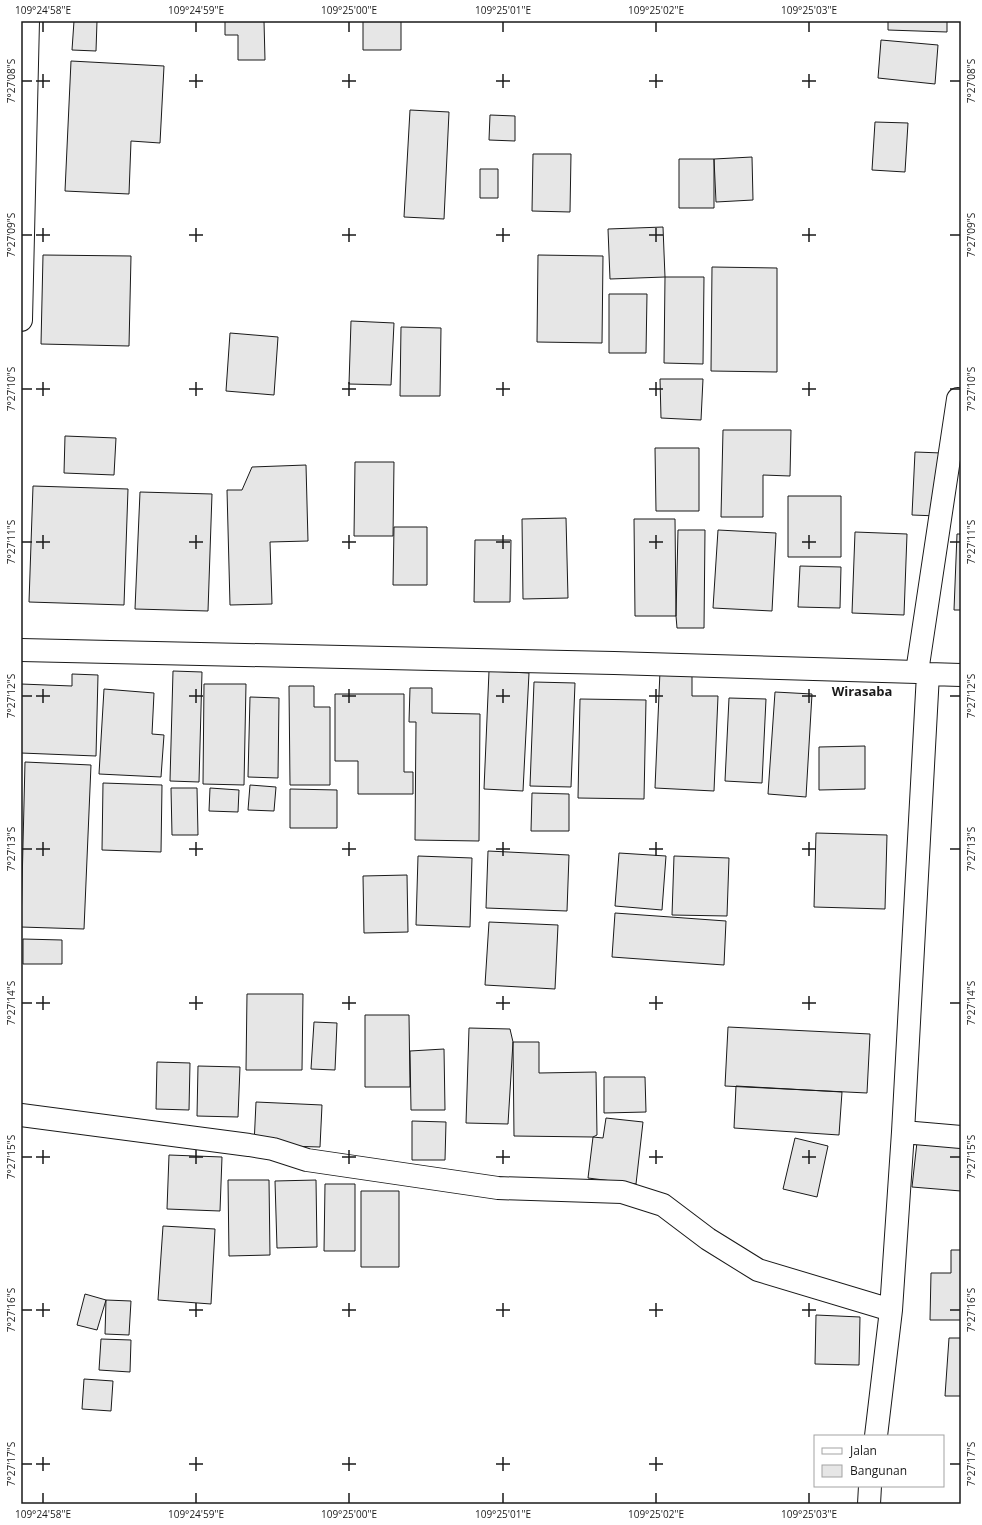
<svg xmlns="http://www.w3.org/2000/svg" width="982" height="1525" font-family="'Open Sans',sans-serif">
<rect width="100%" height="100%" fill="#fff"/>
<path fill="#e6e6e6" stroke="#1a1a1a" d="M74,21H97L96,51L72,50Z
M225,21H264L265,60H238V35H225Z
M363,21H401V50H363Z
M888,21H947V32L888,30Z
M881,40L938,45L935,84L878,78Z
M71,61L164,66L160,143L131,141L129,194L65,191Z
M410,110L449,112L444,219L404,217Z
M490,115L515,116V141L489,140Z
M875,122L908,123L905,172L872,170Z
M533,154H571L570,212L532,211Z
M752,157L753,200L716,202L714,159Z
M679,159H714V208H679Z
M480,169H498V198H480Z
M663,227L665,277L610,279L608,229Z
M43,255L131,256L129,346L41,344Z
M538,255L603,256L602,343L537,342Z
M712,267L777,268V372L711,371Z
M665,277H704L703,364L664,363Z
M609,294H647L646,353H609Z
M351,321L394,323L391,385L349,384Z
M401,327L441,328L440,396H400Z
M230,333L278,337L274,395L226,391Z
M660,379H703L701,420L661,418Z
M723,430H791L790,476L763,475V517H721Z
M65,436L116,438L114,475L64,473Z
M655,448H699V511H656Z
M915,452L942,453L938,516L912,515Z
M355,462H394L393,536H354Z
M306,465L308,541L270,542L272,604L230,605L227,490H242L252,467Z
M33,486L128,489L124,605L29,602Z
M140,492L212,494L208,611L135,609Z
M788,496H841V557H788Z
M566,518L568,598L523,599L522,519Z
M634,519H675L676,616H635Z
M394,527H427V585H393Z
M678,530H705L704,628H677L676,616Z
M718,530L776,533L772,611L713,608Z
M855,532L907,534L904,615L852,613Z
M957,534H961V610H954Z
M475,540H511L510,602H474Z
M800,566L841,567L840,608L798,607Z
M173,671L202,672L199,782L170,781Z
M489,671L529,673L523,791L484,789Z
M660,671L692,673V696H718L714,791L655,788Z
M72,674L98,675L96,756L21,753V684L72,686Z
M534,682L575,683L571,787L530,786Z
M204,684H246L244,785L203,784Z
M289,686H314V707H330V785H290Z
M410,688H432V713L480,714L479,841L415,840L416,722H409Z
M104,689L154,693L152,734L164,735L161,777L99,774Z
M775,692L812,694L806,797L768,794Z
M335,694H404V772H413V794H358V761H335Z
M250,697L279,698L278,778L248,777Z
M729,698L766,699L762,783L725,781Z
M580,699L646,700L644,799L578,798Z
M865,746V789L819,790V747Z
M25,762L91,765L84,929L21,927Z
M103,783L162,785L161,852L102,850Z
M250,785L276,787L274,811L248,810Z
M171,788H197L198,835H172Z
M210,788L239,790L238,812L209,811Z
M290,789L337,790V828H290Z
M532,793L569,794V831H531Z
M816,833L887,835L885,909L814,907Z
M488,851L569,855L567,911L486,908Z
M619,853L666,856L662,910L615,906Z
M418,856L472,858L470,927L416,925Z
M674,856L729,858L727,916L672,915Z
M407,875L408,932L364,933L363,876Z
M615,913L726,921L724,965L612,957Z
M489,922L558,925L555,989L485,985Z
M23,939L62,940V964H23Z
M247,994H303L302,1070H246Z
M365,1015H409L410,1087H365Z
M314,1022L337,1023L335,1070L311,1069Z
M728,1027L870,1034L867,1093L725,1086Z
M469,1028L510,1029L513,1042L508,1124L466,1123Z
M513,1042H539V1073L596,1072L597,1135L593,1137L514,1136Z
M444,1049L445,1110H411L410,1051Z
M157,1062L190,1063L189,1110L156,1109Z
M198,1066L240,1067L238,1117L197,1116Z
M604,1077H645L646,1112L604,1113Z
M736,1086L842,1092L839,1135L734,1128Z
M256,1102L322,1105L320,1147L254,1145Z
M606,1118L643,1122L636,1184L588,1178L593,1137L603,1138Z
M412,1121L446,1122L445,1160H412Z
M795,1138L828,1146L817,1197L783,1189Z
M917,1142L961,1146V1191L912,1187Z
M169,1155L222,1157L220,1211L167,1209Z
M228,1180H269L270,1255L229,1256Z
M316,1180L317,1247L277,1248L275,1181Z
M325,1184H355V1251H324Z
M361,1191H399V1267H361Z
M163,1226L215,1229L211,1304L158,1300Z
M951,1250H961V1320H930L931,1273H951Z
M85,1294L106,1300L97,1330L77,1325Z
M106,1300L131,1301L129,1335L105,1334Z
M816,1315L860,1317L859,1365L815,1364Z
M949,1338H961V1396H945Z
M101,1339L131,1340L130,1372L99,1370Z
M84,1379L113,1381L111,1411L82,1409Z"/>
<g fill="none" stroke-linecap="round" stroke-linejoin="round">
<defs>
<path id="minor" d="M21,320L28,21
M21,650L614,663L917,672L928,674
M917,672L958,399
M21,1115L249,1145L273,1149L307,1160L498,1188L622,1192L663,1205L708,1239L758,1270L891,1310
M903,1132L961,1137
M876,1436L891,1310L903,1132L928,674L961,675
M869,1504L870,1486"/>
</defs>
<use href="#minor" stroke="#1a1a1a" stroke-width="24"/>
<use href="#minor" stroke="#fff" stroke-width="22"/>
</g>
<path fill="none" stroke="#1a1a1a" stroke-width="1.5" d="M43,22V32M196,22V32M349,22V32M503,22V32M656,22V32M809,22V32M43,74V88M196,74V88M349,74V88M503,74V88M656,74V88M809,74V88M22,81H32M36,81H50M189,81H203M342,81H356M496,81H510M649,81H663M802,81H816M950,81H960M43,228V242M196,228V242M349,228V242M503,228V242M656,228V242M809,228V242M22,235H32M36,235H50M189,235H203M342,235H356M496,235H510M649,235H663M802,235H816M950,235H960M43,382V396M196,382V396M349,382V396M503,382V396M656,382V396M809,382V396M22,389H32M36,389H50M189,389H203M342,389H356M496,389H510M649,389H663M802,389H816M950,389H960M43,535V549M196,535V549M349,535V549M503,535V549M656,535V549M809,535V549M22,542H32M36,542H50M189,542H203M342,542H356M496,542H510M649,542H663M802,542H816M950,542H960M43,689V703M196,689V703M349,689V703M503,689V703M656,689V703M809,689V703M22,696H32M36,696H50M189,696H203M342,696H356M496,696H510M649,696H663M802,696H816M950,696H960M43,842V856M196,842V856M349,842V856M503,842V856M656,842V856M809,842V856M22,849H32M36,849H50M189,849H203M342,849H356M496,849H510M649,849H663M802,849H816M950,849H960M43,996V1010M196,996V1010M349,996V1010M503,996V1010M656,996V1010M809,996V1010M22,1003H32M36,1003H50M189,1003H203M342,1003H356M496,1003H510M649,1003H663M802,1003H816M950,1003H960M43,1150V1164M196,1150V1164M349,1150V1164M503,1150V1164M656,1150V1164M809,1150V1164M22,1157H32M36,1157H50M189,1157H203M342,1157H356M496,1157H510M649,1157H663M802,1157H816M950,1157H960M43,1303V1317M196,1303V1317M349,1303V1317M503,1303V1317M656,1303V1317M809,1303V1317M22,1310H32M36,1310H50M189,1310H203M342,1310H356M496,1310H510M649,1310H663M802,1310H816M950,1310H960M43,1457V1471M196,1457V1471M349,1457V1471M503,1457V1471M656,1457V1471M22,1464H32M36,1464H50M189,1464H203M342,1464H356M496,1464H510M649,1464H663M950,1464H960M43,1493V1503M196,1493V1503M349,1493V1503M503,1493V1503M656,1493V1503M809,1493V1503"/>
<g text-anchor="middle" stroke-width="3" stroke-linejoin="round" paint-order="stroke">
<g font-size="13" font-weight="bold" fill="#1a1a1a" stroke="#fff">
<text x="862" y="696">Wirasaba</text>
</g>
</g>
<rect width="982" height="1525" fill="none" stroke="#ffffff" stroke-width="44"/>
<rect x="814" y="1435" width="130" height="52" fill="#ffffff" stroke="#a3a3a3"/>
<rect x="822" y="1448" width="20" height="6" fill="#ffffff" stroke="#a3a3a3"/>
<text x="850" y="1455" font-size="12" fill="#1a1a1a">Jalan</text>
<rect x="822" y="1465" width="20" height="12" fill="#e6e6e6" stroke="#a3a3a3"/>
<text x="850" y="1475" font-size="12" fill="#1a1a1a">Bangunan</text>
<rect x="22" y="22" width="938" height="1481" fill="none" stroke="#1a1a1a" stroke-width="1.5"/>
<g font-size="10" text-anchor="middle" fill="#1a1a1a">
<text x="43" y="14">109°24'58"E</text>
<text x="196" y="14">109°24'59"E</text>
<text x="349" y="14">109°25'00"E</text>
<text x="503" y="14">109°25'01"E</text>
<text x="656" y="14">109°25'02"E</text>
<text x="809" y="14">109°25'03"E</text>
<text transform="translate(11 81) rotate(-90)" y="4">7°27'08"S</text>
<text transform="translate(971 81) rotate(-90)" y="4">7°27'08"S</text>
<text transform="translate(11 235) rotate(-90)" y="4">7°27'09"S</text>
<text transform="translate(971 235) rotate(-90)" y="4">7°27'09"S</text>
<text transform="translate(11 389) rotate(-90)" y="4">7°27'10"S</text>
<text transform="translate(971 389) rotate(-90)" y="4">7°27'10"S</text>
<text transform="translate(11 542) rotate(-90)" y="4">7°27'11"S</text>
<text transform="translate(971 542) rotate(-90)" y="4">7°27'11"S</text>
<text transform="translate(11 696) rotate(-90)" y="4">7°27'12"S</text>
<text transform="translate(971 696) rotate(-90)" y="4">7°27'12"S</text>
<text transform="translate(11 849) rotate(-90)" y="4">7°27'13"S</text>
<text transform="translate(971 849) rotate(-90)" y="4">7°27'13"S</text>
<text transform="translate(11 1003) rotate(-90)" y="4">7°27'14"S</text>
<text transform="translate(971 1003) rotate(-90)" y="4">7°27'14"S</text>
<text transform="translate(11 1157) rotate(-90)" y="4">7°27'15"S</text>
<text transform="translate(971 1157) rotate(-90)" y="4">7°27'15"S</text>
<text transform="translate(11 1310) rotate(-90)" y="4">7°27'16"S</text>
<text transform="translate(971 1310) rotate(-90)" y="4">7°27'16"S</text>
<text transform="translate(11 1464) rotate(-90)" y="4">7°27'17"S</text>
<text transform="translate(971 1464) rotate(-90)" y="4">7°27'17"S</text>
<text x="43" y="1518">109°24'58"E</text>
<text x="196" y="1518">109°24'59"E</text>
<text x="349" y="1518">109°25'00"E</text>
<text x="503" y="1518">109°25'01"E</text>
<text x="656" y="1518">109°25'02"E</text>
<text x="809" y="1518">109°25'03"E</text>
</g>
</svg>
